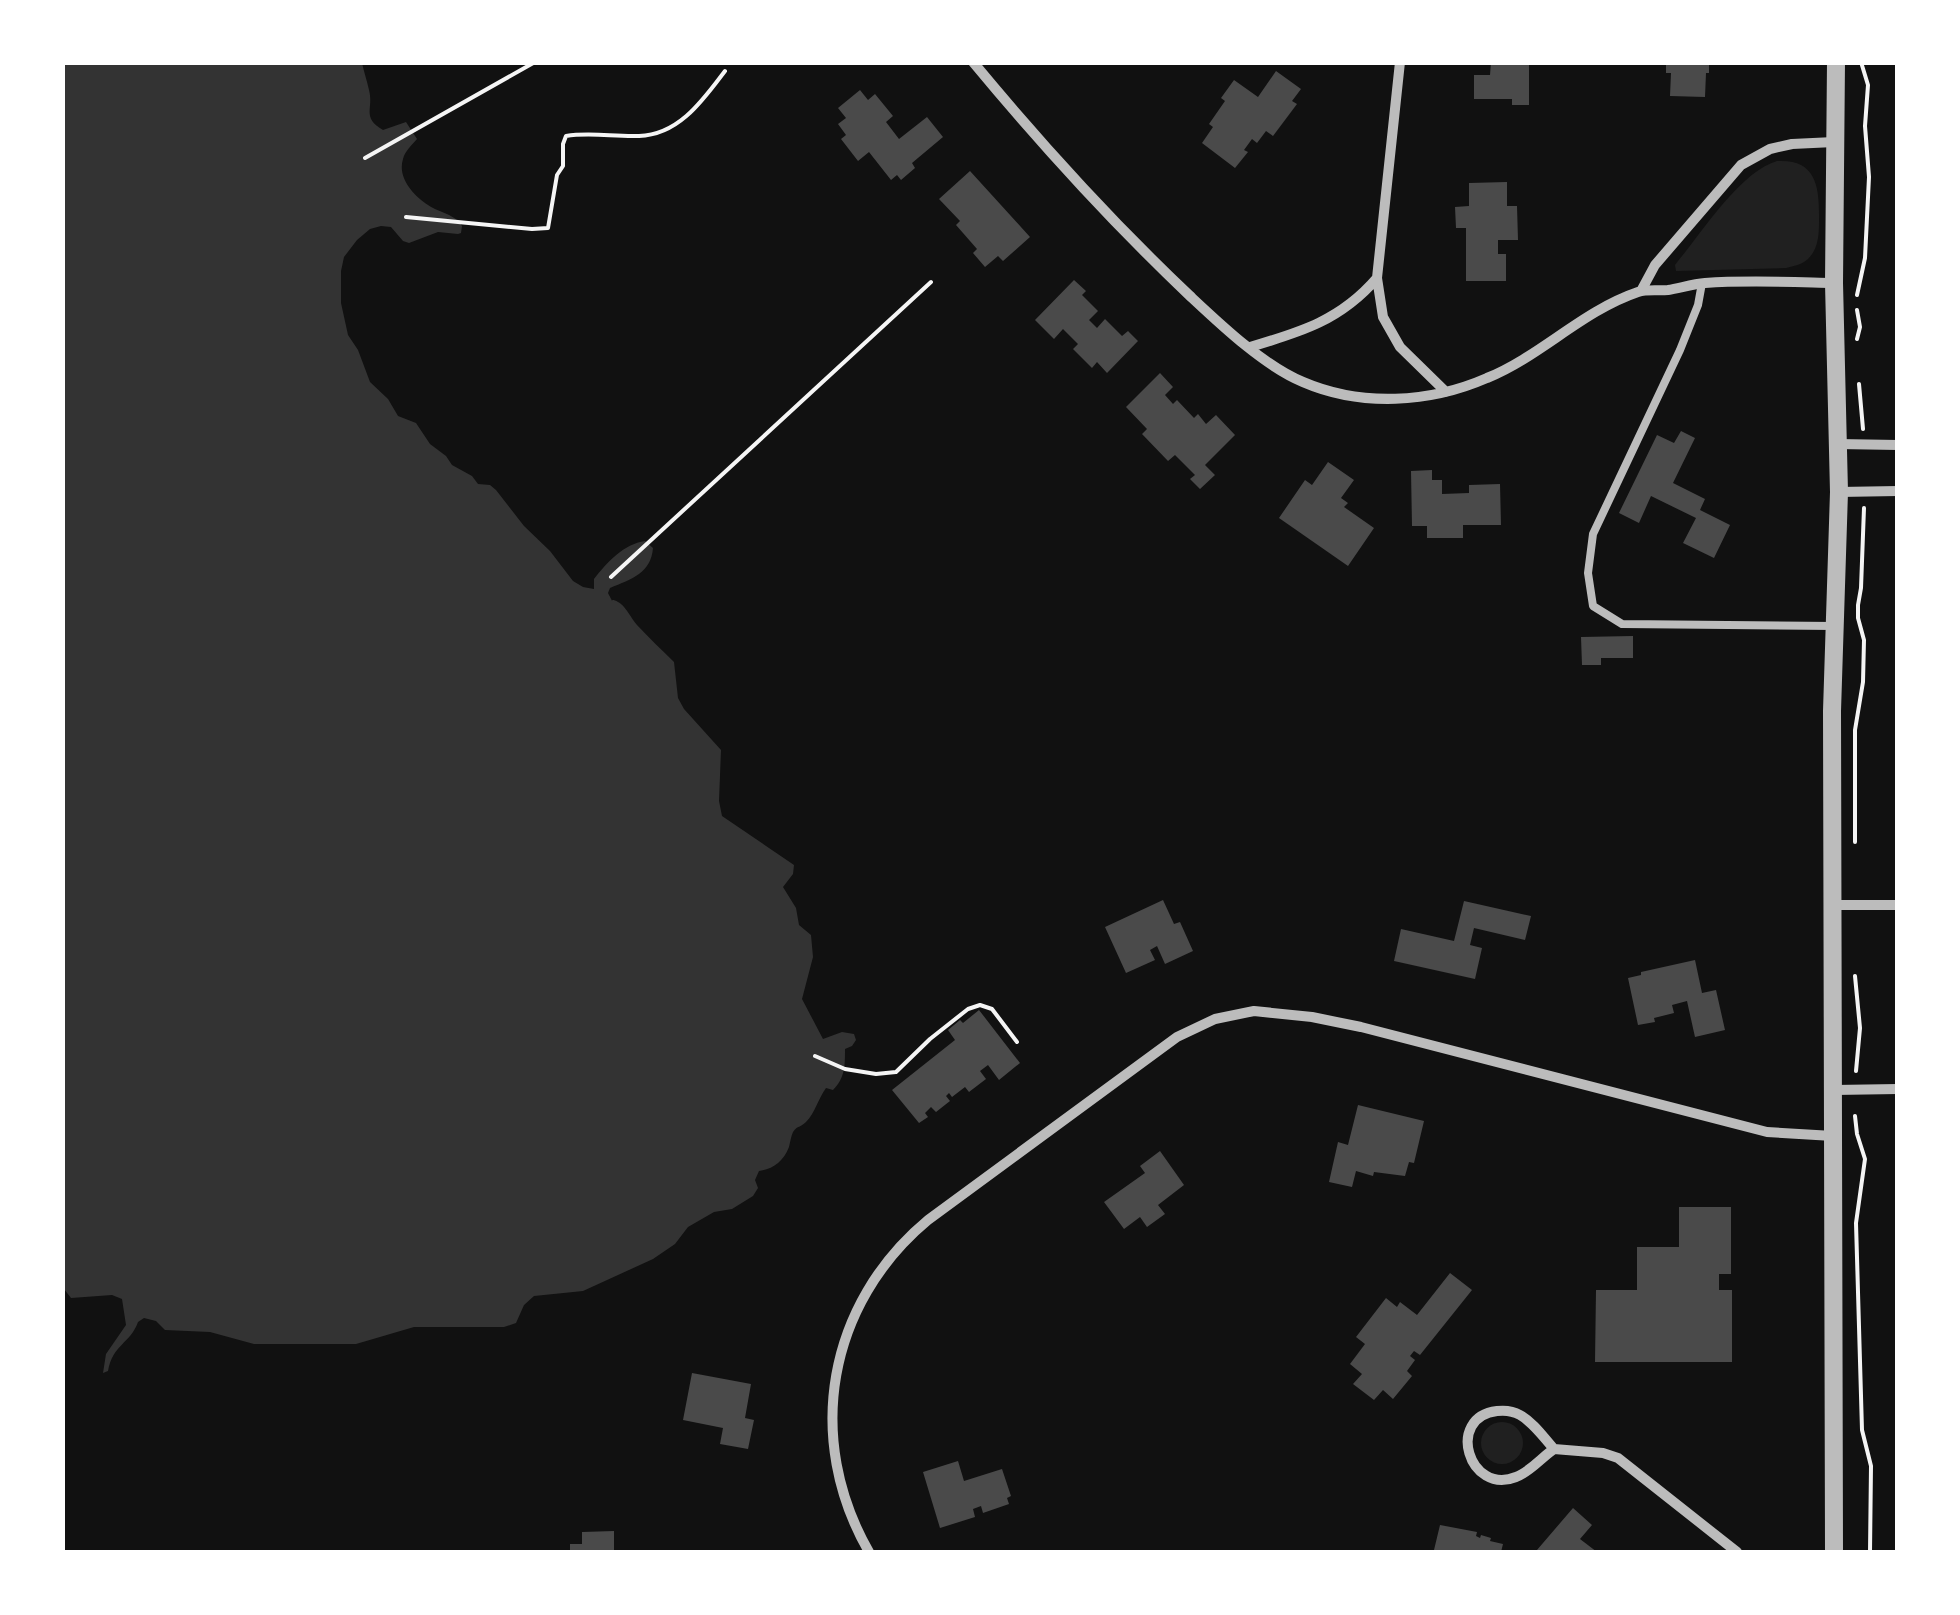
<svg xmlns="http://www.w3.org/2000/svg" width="1960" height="1615" font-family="Arial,sans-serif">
<rect width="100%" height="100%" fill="#111"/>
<path fill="#202020" d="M1777,161C1814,159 1819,183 1819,214C1819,230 1820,247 1808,259C1801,265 1794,266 1786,268L1676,271L1675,265L1678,261C1703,231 1740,172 1777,161Z
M1481 1443a21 21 0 1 1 42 0a21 21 0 1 1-42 0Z"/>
<path fill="#333" d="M62,63H362C364,72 367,81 369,90C374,109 361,117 383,130L406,122L417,139C412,145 405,151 403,159C397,178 414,196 428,205C440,213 455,214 462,226L461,233L458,234L438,232L409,243L403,241L391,227L381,226L370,229L357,240L344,257L341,271V303L348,335L358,350L370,382L388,399L398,416L416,423L430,444L446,456L452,465L472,476L478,484L490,485L496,490L524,526L550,551L573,581L583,587L594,589V579C607,562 624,544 645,541L653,548C651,573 632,579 610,588L608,593C616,608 607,594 621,604C627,609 631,618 637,625C649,638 662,650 674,662L678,698L684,709L721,750L719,801L722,816L794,865L793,874L783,887L796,908L799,925L811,935L813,957L802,999L823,1039L842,1032L854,1034L856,1040L852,1046L845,1049C845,1066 845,1078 833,1090L826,1088C818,1099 815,1113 806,1122C800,1128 798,1125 793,1132C791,1136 790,1143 789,1147C783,1162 773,1169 759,1171L755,1180L758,1188L753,1196L732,1209L714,1212L688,1227L675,1244L653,1259L583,1291L534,1296L524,1305L516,1323L504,1327H414L356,1344H254L210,1332L165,1330L156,1321L144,1318L138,1322C130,1344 113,1344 108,1371L103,1373L106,1354L126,1325L122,1299L112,1295L71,1298L64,1289Z"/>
<path fill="#4a4a4a" d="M1491,62H1529V105H1512V99H1474V75H1490Z
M1666,62H1709V73H1706L1705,97L1670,96L1671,73H1666Z
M1276,71L1301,89L1292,101L1297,104L1273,136L1266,131L1257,143L1252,139L1244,150L1248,152L1235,168L1202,143L1213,127L1209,124L1225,101L1221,98L1234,80L1258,97Z
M860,90L868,100L875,94L893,116L886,122L899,139L927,117L943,137L912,163L915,168L901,180L897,175L891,180L869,152L858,161L841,139L846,135L838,124L846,118L838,108Z
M970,171L1030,237L1003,261L998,256L985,267L973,253L977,249L956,225L960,221L939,199Z
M1507,182V206H1517L1518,240H1498V254H1506V281H1466V228H1456L1455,207L1469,206V183Z
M1074,280L1086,291L1082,295L1098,311L1089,320L1097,328L1105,319L1122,336L1128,331L1138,341L1107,373L1097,362L1092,368L1073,349L1078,344L1063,329L1054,339L1035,320Z
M1160,373L1173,387L1165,395L1173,404L1177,400L1194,418L1198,414L1206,424L1216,415L1235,435L1205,465L1215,475L1200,489L1190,479L1195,475L1175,455L1168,461L1142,434L1147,429L1126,407Z
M1681,431L1695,438L1673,483L1705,499L1700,510L1730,525L1714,558L1683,543L1696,518L1651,496L1639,523L1619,513L1657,435L1674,443Z
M1328,462L1354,480L1341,498L1348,503L1344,507L1374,528L1348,566L1279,518L1305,480L1312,485Z
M1432,470V480H1442V494L1469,493V485L1500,484L1501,525H1463V538H1427V526H1412L1411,471Z
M1633,636V658H1601V665H1582L1581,637Z
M1163,900L1174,924L1180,922L1193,951L1165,964L1157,946L1150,950L1155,960L1126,973L1105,927Z
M1464,901L1531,916L1525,940L1474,928L1470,945L1482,948L1475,979L1394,961L1401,929L1454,941Z
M1695,960L1702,993L1716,990L1725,1030L1695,1037L1687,1001L1672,1005L1674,1013L1654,1018L1655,1022L1638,1025L1628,978L1641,975V972Z
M979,1010L1020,1063L999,1080L988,1065L980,1071L986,1079L969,1092L965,1087L952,1097L949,1093L946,1096L950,1101L936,1112L931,1107L925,1113L928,1117L919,1123L892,1090L955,1040L948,1030L960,1020L963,1023Z
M1358,1105L1424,1121L1414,1163L1409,1162L1405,1176L1374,1172L1373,1176L1356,1171L1352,1187L1329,1182L1338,1142L1348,1145Z
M1160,1151L1184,1185L1158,1205L1165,1214L1147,1227L1140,1217L1124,1229L1104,1202L1145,1173L1140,1166Z
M1679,1207H1731V1274H1719V1290H1732V1362H1595L1596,1290H1637V1247H1679Z
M1450,1273L1472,1290L1420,1355L1414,1351L1410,1356L1415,1360L1407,1371L1412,1376L1393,1399L1383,1390L1374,1400L1353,1384L1362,1374L1350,1364L1365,1344L1356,1337L1386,1298L1397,1307L1400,1302L1417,1315Z
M692,1373L751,1384L745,1418L754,1420L748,1449L720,1444L723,1428L683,1420Z
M958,1461L964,1481L1002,1469L1011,1496L1007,1498L1009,1504L983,1513L981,1506L973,1509L975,1517L940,1528L923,1472Z
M1573,1508L1592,1525L1580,1539L1597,1552H1540L1537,1550Z
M1440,1525L1477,1532L1476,1536L1480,1538L1481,1535L1491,1538L1490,1541L1503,1544L1501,1552H1439L1434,1550Z
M614,1531V1552H570V1544H582V1532Z"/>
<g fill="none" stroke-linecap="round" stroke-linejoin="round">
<path stroke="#f5f5f5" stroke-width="4" d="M365,158L535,62
M406,217L532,229L548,228L557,175L563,166V144L566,136C591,132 614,137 639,136C679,135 703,100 725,71
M1857,295L1865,258L1869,177L1865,126L1868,85L1861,62
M1857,310L1860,327L1857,339
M1859,384L1863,429
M611,577L931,282
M1855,842V730L1863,682L1864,640L1858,618V605L1861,588L1864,508
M1855,976L1860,1028L1856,1071
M815,1056L845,1069L876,1074L896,1072L930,1039L968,1009L980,1005L992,1009L1017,1042
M1855,1116L1857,1134L1865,1159L1856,1223L1862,1430L1871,1466L1870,1552"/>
<path stroke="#bcbcbc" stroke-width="8" d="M1702,283L1698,305L1680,350L1593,534L1588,573L1593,606L1622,624L1835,626"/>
<path stroke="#bcbcbc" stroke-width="10" d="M973,62C1041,144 1112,222 1189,295C1220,324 1264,366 1303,382C1361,407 1430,403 1487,378C1541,356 1582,311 1638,292C1647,289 1658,291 1668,290C1680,288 1693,284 1705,283C1747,280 1791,282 1834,283
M1400,62L1377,278L1383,317L1400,347L1446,392
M1641,291L1655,265L1741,165L1770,149L1792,144L1834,142
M1250,347C1301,332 1341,320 1377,278
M1838,444L1898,445
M1839,492L1898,491
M1833,905H1898
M1834,1090L1898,1089
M1554,1449C1544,1438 1534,1423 1520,1415C1513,1411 1505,1410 1497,1411C1445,1417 1469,1496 1516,1477C1530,1472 1542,1457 1554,1449L1603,1453L1618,1458L1737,1552
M869,1552C804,1439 827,1304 928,1220L1177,1037L1215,1019L1254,1011L1312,1017L1361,1027L1767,1132L1833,1136"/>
<path stroke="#bcbcbc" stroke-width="18" d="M1834,1552L1832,711L1839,492L1834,283L1836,62"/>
</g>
<rect width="1960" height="1615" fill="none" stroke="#ffffff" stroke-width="130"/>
</svg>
